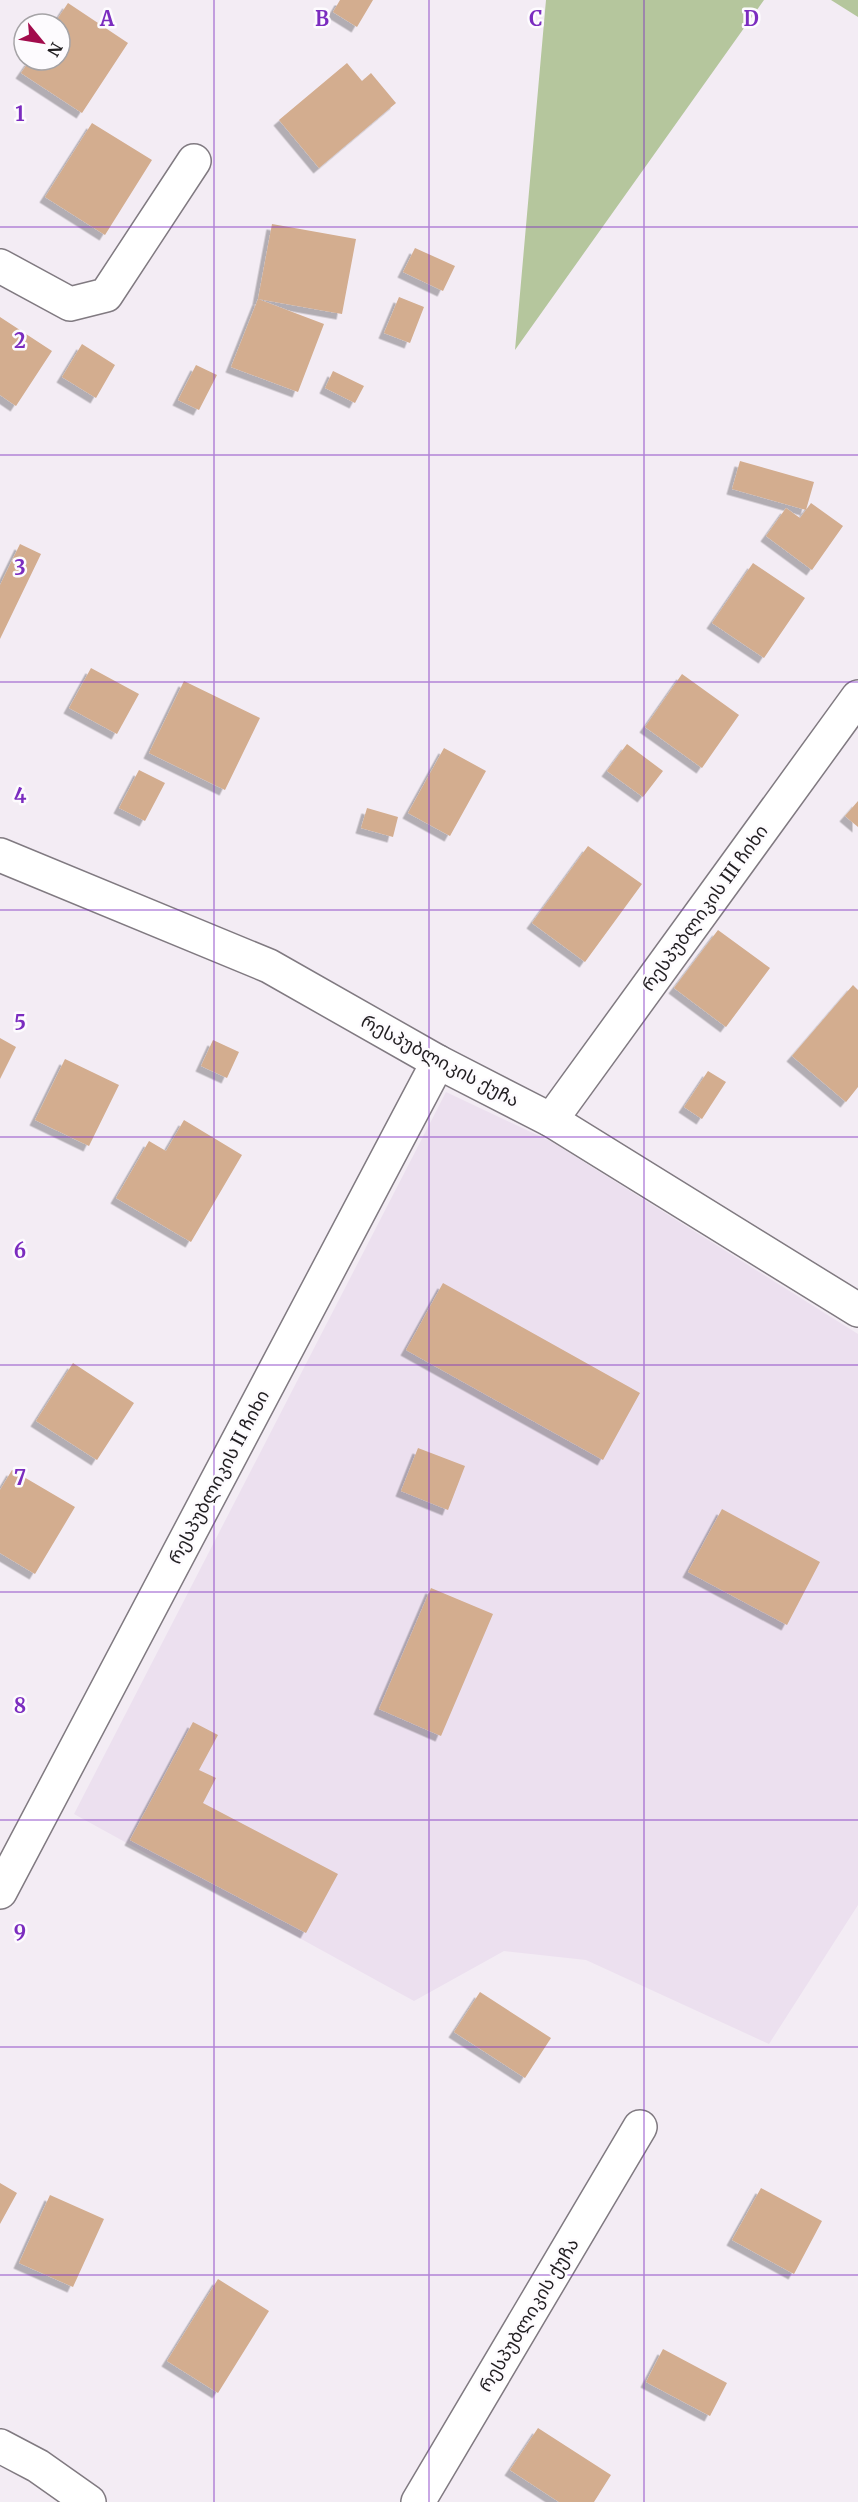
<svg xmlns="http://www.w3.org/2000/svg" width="858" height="2502" font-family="Merriweather,'Noto Sans Georgian',serif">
<defs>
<filter id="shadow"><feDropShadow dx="-5.5" dy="5.5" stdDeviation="0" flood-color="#0004"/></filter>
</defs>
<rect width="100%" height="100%" fill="#f3ecf4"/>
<path fill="#ece0ef" d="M446,1092L552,1142L858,1334V1905L769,2044L586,1960L504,1951L414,2001L74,1814Z"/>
<path fill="#b5c69d" d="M546,0H764L515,350Z
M831,0H858V17Z"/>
<path fill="#d3ad8f" filter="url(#shadow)" d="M340,0H373L357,27L333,12Z
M68,3L128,43L82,113L21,73L30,60H60V24H54Z
M347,63L362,81L371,73L396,103L319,168L279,120Z
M92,123L152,160L105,235L45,197Z
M272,224L356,239L342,314L258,299L324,324L298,392L231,367L258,299Z
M415,248L455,266L443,291L403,272Z
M399,297L424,307L410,343L384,333Z
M0,317L52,351L16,406L0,395Z
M82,344L115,365L96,398L62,377Z
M196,365L217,375L199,410L178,400Z
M333,371L364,386L355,403L325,388Z
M740,461L814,482L806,510L732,489Z
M811,503L843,526L812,570L766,536L786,508L800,518Z
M20,544L41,554L0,639V585Z
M753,563L805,598L764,658L712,623Z
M91,668L139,694L117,734L69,708Z
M682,674L739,715L702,768L645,727Z
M184,681L260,718L225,790L149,753Z
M627,744L663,771L643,797L607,771Z
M444,748L486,771L450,836L408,813Z
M139,770L165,783L145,821L119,808Z
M858,801V827L845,816Z
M367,808L398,817L393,837L361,828Z
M588,846L642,884L585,962L532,923Z
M718,930L770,968L726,1027L674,988Z
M853,985L858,990V1087L846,1102L792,1056Z
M0,1038L16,1047L0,1079Z
M213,1040L239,1052L227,1078L201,1066Z
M65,1059L119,1085L89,1146L35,1120Z
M708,1071L726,1082L702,1119L684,1107Z
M184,1120L242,1155L191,1242L116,1198L149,1141L166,1151Z
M443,1283L640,1393L603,1460L406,1350Z
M73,1363L134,1403L97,1460L36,1421Z
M418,1448L465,1466L448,1510L401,1491Z
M12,1470L75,1507L35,1574L0,1553V1490Z
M722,1509L820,1562L787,1625L688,1572Z
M431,1588L493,1614L441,1736L379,1709Z
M193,1722L218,1735L199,1770L216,1778L203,1803L338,1874L306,1933L130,1840Z
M480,1992L551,2038L525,2078L454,2032Z
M0,2183L17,2193L0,2224Z
M761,2188L822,2221L794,2274L732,2240Z
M50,2195L104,2219L73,2287L19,2263Z
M218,2279L269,2311L218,2393L167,2361Z
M663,2349L727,2383L710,2416L646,2382Z
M538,2428L611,2475L594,2502H559L510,2470Z"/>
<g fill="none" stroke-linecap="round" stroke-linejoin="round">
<defs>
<path id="minor" d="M0,266L70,304L106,295L194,161
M551,1120L858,697
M0,1892L438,1062
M0,2446L38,2466L89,2502
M418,2502L640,2127"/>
<path id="major" d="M0,855L269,966L438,1062L551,1120L858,1310"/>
</defs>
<use href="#minor" stroke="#807a81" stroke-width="36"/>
<use href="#major" stroke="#807a81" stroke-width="36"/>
<use href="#minor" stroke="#fff" stroke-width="33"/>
<use href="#major" stroke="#fff" stroke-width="33"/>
</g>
<path fill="none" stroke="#7b2cbf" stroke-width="1.5" stroke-opacity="0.55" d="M214,0V2502M429,0V2502M644,0V2502M0,227H858M0,455H858M0,682H858M0,910H858M0,1137H858M0,1365H858M0,1592H858M0,1820H858M0,2047H858M0,2275H858"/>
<g text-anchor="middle" stroke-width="5" stroke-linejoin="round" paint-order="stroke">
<g font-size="18" fill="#211e21" stroke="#fdfbfe">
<text transform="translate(705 908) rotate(-54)" y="6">რესპუბლიკის III ჩიხი</text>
<text transform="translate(440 1061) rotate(28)" y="6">რესპუბლიკის ქუჩა</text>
<text transform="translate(219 1477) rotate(-62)" y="6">რესპუბლიკის II ჩიხი</text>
<text transform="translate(529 2315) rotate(-59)" y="6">რესპუბლიკის ქუჩა</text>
</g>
</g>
<g font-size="20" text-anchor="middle" font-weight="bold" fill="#7b2cbf" stroke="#fdfbfe" stroke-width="5" stroke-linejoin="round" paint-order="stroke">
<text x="107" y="26">A</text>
<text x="322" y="26">B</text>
<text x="536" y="26">C</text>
<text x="751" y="26">D</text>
<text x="20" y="121">1</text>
<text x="20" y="348">2</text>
<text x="20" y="575">3</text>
<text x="20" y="803">4</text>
<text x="20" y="1030">5</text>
<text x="20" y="1258">6</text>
<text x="20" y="1485">7</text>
<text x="20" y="1713">8</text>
<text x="20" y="1940">9</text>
</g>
<g transform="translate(42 42) rotate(120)"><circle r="28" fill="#fdfbfe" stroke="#a5a3a6" stroke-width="1.5"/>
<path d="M0-4.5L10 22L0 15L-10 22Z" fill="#a20b4c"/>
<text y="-9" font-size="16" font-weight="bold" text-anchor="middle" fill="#211e21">N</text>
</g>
</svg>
